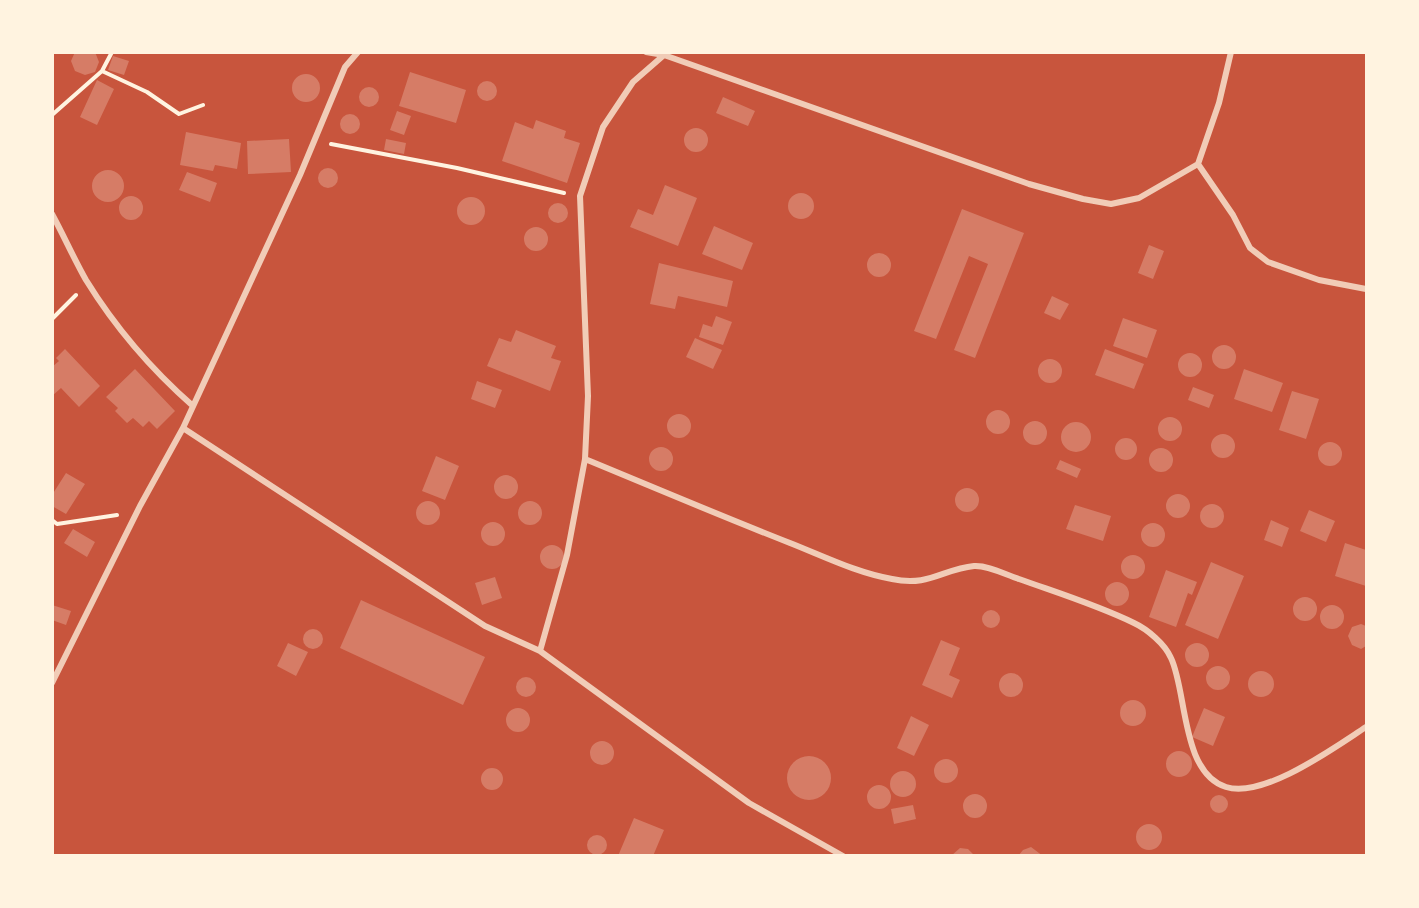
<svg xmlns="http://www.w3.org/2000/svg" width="1419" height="908" font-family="Montserrat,sans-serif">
<rect width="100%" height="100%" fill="#c8553d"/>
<path fill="#d67c66" d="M75,52H95L99,62L95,72L85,75L75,71L71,61Z
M113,56L129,61L124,75L108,70Z
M410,72L466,90L456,123L399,106Z
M292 88a14 14 0 1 1 28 0a14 14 0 1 1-28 0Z
M97,80L114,89L97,125L80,117Z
M477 91a10 10 0 1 1 20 0a10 10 0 1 1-20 0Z
M359 97a10 10 0 1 1 20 0a10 10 0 1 1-20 0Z
M723,97L755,111L748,126L716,113Z
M397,111L411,116L404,135L390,130Z
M340 124a10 10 0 1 1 20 0a10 10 0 1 1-20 0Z
M536,120L566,131L564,138L580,143L567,183L502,161L515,122L533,129Z
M684 140a12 12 0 1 1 24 0a12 12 0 1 1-24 0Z
M186,132L241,143L237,169L215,165L213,171L180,165Z
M289,139L291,172L248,174L247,141Z
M386,139L406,143L404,154L384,150Z
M318 178a10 10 0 1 1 20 0a10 10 0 1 1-20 0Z
M92 186a16 16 0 1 1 32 0a16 16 0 1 1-32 0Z
M187,172L217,183L210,202L179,190Z
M665,185L697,198L678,246L630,227L638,209L653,215Z
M788 206a13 13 0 1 1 26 0a13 13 0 1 1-26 0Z
M119 208a12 12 0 1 1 24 0a12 12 0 1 1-24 0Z
M457 211a14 14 0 1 1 28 0a14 14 0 1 1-28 0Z
M548 213a10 10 0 1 1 20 0a10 10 0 1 1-20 0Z
M962,209L1024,233L975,358L954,350L988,264L969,256L936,339L914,331Z
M714,226L753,243L742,270L702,254Z
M524 239a12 12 0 1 1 24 0a12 12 0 1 1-24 0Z
M1149,245L1164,251L1153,279L1138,273Z
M867 265a12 12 0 1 1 24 0a12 12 0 1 1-24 0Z
M659,263L733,281L727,307L678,296L675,309L650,304Z
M1052,296L1069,304L1060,320L1044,313Z
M716,316L732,322L723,345L699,337L703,324L712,327Z
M1123,318L1157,330L1147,358L1113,346Z
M516,330L556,346L551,358L561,361L550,391L487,366L499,338L511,342Z
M695,338L722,350L713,369L686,357Z
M1212 357a12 12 0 1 1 24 0a12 12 0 1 1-24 0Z
M65,349L100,386L79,407L61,388L52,396V367L59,361L56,358Z
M1105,349L1144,364L1134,389L1095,375Z
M1178 365a12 12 0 1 1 24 0a12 12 0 1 1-24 0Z
M1038 371a12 12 0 1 1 24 0a12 12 0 1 1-24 0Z
M135,369L175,411L157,429L149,421L143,427L133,418L127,423L115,411L118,408L106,397Z
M1244,369L1283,383L1272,412L1234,399Z
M477,381L502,390L495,408L471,399Z
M1193,387L1214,395L1209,408L1188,400Z
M1292,391L1319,399L1306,439L1279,430Z
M986 422a12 12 0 1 1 24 0a12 12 0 1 1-24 0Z
M667 426a12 12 0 1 1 24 0a12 12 0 1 1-24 0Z
M1158 429a12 12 0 1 1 24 0a12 12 0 1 1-24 0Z
M1023 433a12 12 0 1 1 24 0a12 12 0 1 1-24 0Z
M1061 437a15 15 0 1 1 30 0a15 15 0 1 1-30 0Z
M1211 446a12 12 0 1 1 24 0a12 12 0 1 1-24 0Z
M1115 449a11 11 0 1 1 22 0a11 11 0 1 1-22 0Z
M1318 454a12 12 0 1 1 24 0a12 12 0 1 1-24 0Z
M649 459a12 12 0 1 1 24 0a12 12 0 1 1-24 0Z
M1149 460a12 12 0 1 1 24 0a12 12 0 1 1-24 0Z
M436,456L459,466L445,500L422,491Z
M1060,460L1081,469L1077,478L1056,469Z
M66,473L85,484L66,514L52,506V495Z
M494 487a12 12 0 1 1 24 0a12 12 0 1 1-24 0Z
M955 500a12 12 0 1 1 24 0a12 12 0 1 1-24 0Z
M1166 506a12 12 0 1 1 24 0a12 12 0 1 1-24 0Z
M416 513a12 12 0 1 1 24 0a12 12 0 1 1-24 0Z
M518 513a12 12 0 1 1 24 0a12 12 0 1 1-24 0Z
M1200 516a12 12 0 1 1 24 0a12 12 0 1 1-24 0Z
M1075,505L1111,516L1103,541L1066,529Z
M1309,510L1335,521L1326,542L1300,531Z
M1271,520L1289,528L1282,547L1264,540Z
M481 534a12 12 0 1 1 24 0a12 12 0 1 1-24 0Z
M1141 535a12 12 0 1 1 24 0a12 12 0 1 1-24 0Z
M73,529L95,542L87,557L64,543Z
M1345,543L1366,550V586L1335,576Z
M540 557a12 12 0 1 1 24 0a12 12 0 1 1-24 0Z
M1121 567a12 12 0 1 1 24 0a12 12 0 1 1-24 0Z
M1211,562L1244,576L1218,639L1185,625Z
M1166,570L1197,582L1192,595L1188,593L1176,627L1149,617Z
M495,577L502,598L482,605L475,583Z
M1105 594a12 12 0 1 1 24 0a12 12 0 1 1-24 0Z
M1293 609a12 12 0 1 1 24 0a12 12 0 1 1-24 0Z
M361,600L485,657L463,705L340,648Z
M52,605L71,611L66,625L52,620Z
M1320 617a12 12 0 1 1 24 0a12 12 0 1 1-24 0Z
M982 619a9 9 0 1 1 18 0a9 9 0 1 1-18 0Z
M1361,624L1366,626V646L1361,649L1352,645L1348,636L1352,627Z
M303 639a10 10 0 1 1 20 0a10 10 0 1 1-20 0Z
M941,640L960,648L949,675L960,680L952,698L922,685Z
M288,643L308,652L296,676L277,666Z
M1185 655a12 12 0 1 1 24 0a12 12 0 1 1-24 0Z
M1206 678a12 12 0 1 1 24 0a12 12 0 1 1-24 0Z
M1248 684a13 13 0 1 1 26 0a13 13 0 1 1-26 0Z
M999 685a12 12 0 1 1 24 0a12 12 0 1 1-24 0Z
M516 687a10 10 0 1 1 20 0a10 10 0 1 1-20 0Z
M1120 713a13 13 0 1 1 26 0a13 13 0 1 1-26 0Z
M1204,708L1225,717L1213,746L1192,737Z
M506 720a12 12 0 1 1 24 0a12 12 0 1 1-24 0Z
M911,716L929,725L914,756L897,748Z
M590 753a12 12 0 1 1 24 0a12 12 0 1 1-24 0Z
M1166 764a13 13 0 1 1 26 0a13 13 0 1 1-26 0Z
M787 778a22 22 0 1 1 44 0a22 22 0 1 1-44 0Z
M934 771a12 12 0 1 1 24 0a12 12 0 1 1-24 0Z
M481 779a11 11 0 1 1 22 0a11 11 0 1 1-22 0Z
M890 784a13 13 0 1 1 26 0a13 13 0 1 1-26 0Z
M867 797a12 12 0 1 1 24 0a12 12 0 1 1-24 0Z
M963 806a12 12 0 1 1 24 0a12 12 0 1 1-24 0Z
M1210 804a9 9 0 1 1 18 0a9 9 0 1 1-18 0Z
M913,805L916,819L894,824L891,809Z
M634,818L664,830L653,856H618Z
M1136 837a13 13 0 1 1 26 0a13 13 0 1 1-26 0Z
M587 845a10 10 0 1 1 20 0a10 10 0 1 1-20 0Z
M1031,847L1043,856H1018L1023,850Z
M960,848L968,849L975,856H951Z"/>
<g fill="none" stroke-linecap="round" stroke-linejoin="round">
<path stroke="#fff3e0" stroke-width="4" d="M102,71L147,92L179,114L203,105
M52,115L102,71L112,52
M331,144L457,168L564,193
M52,319L76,295
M52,520L57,524L117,515"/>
<path stroke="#f1ccb7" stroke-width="6" d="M646,52L664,55L1029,184L1083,199L1111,204L1139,198L1198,164L1219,103L1231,52
M664,55L633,82L603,127L580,196L588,396L585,459L567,555L540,651L749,803L843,856
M1198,164L1233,215L1250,248L1268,262L1319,280L1366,289
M52,214C64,236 74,259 86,280C115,327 152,370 193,406
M183,428L485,626L540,651
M585,459C653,487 721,516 790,543C823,556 857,573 892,579C929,587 943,569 974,566C988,565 1006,575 1019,579C1058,593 1097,605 1134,623C1147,629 1165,644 1171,658C1187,691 1181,773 1226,787C1264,799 1335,747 1366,727
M52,683L140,506L183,428L300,175L345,67L358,52"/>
</g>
<rect width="1419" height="908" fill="none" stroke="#fff3e0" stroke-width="108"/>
</svg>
